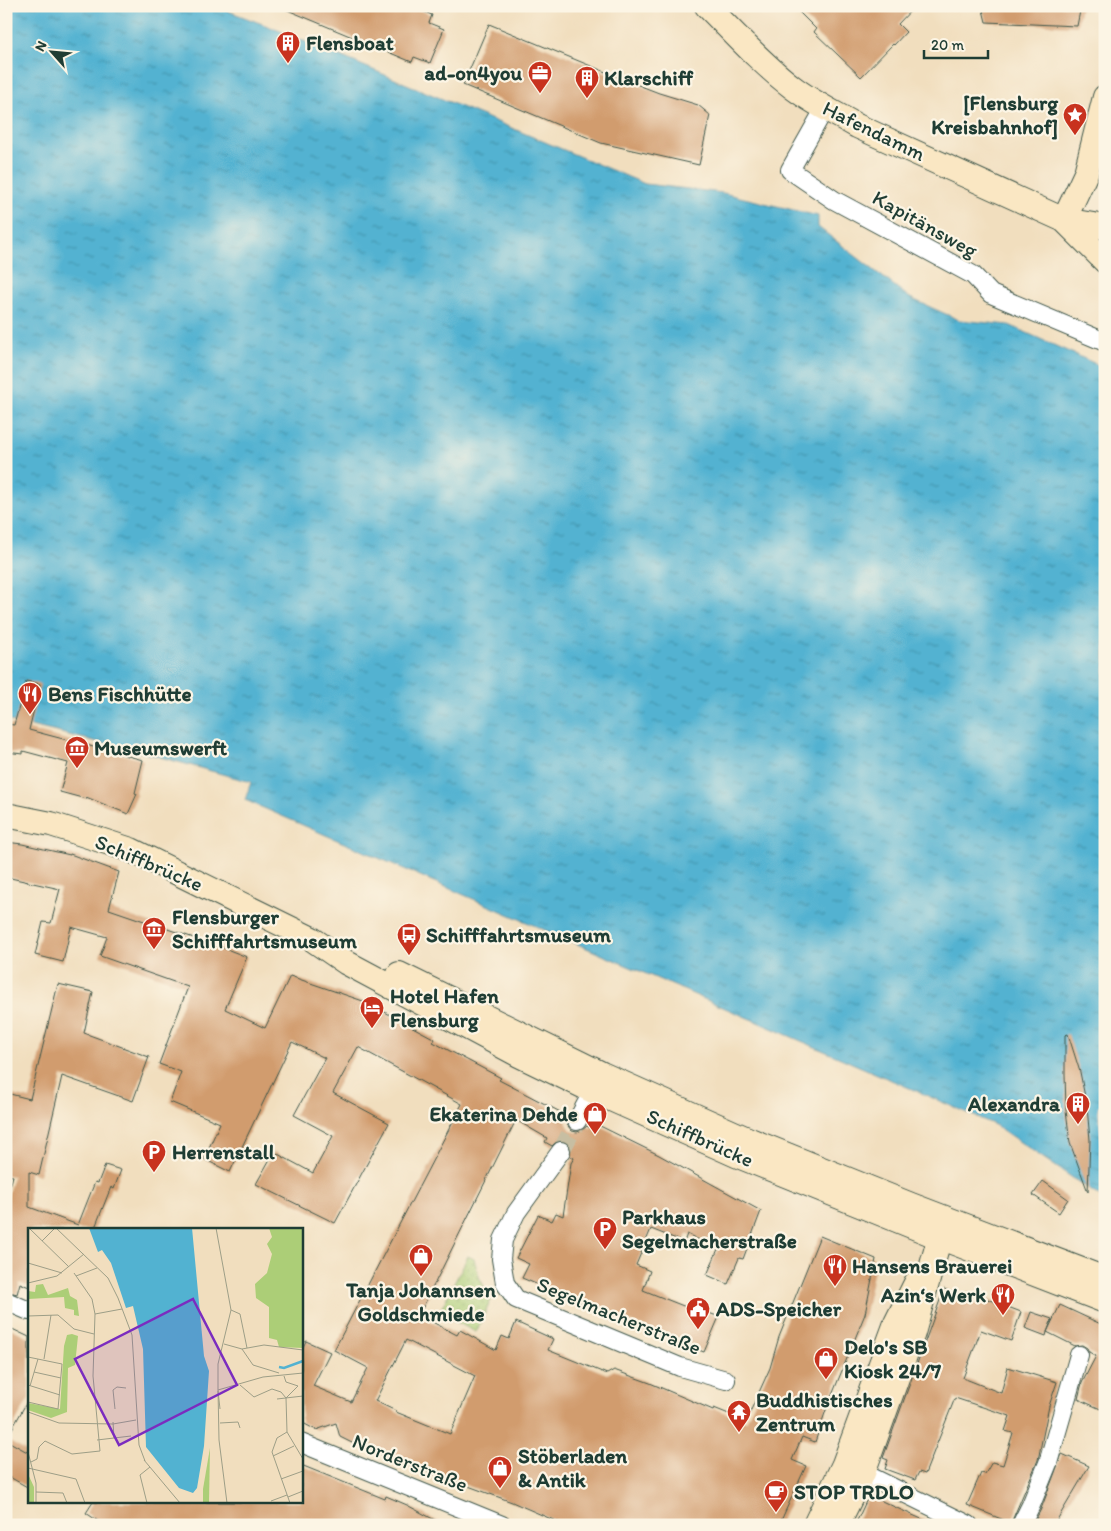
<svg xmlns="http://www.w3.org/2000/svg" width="1111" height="1531" font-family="Itim,sans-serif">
<defs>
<pattern id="park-dots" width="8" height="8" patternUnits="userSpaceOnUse" patternTransform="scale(1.25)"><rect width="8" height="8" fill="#acce77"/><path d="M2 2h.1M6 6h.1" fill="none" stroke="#8ba862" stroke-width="1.8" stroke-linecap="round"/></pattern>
<pattern id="water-ripples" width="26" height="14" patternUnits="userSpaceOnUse" patternTransform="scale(1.25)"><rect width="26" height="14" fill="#52b2d1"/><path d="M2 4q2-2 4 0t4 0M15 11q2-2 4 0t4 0" fill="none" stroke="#4392aa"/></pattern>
</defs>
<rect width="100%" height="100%" fill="#fcf5e5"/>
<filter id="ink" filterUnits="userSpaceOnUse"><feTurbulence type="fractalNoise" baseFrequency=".02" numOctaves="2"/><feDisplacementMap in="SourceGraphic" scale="10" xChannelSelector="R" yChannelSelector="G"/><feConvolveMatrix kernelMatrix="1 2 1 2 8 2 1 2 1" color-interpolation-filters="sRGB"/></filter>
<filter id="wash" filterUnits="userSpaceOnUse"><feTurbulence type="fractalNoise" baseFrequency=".0096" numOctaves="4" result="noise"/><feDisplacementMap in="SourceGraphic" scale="20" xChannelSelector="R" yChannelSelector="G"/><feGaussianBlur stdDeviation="1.12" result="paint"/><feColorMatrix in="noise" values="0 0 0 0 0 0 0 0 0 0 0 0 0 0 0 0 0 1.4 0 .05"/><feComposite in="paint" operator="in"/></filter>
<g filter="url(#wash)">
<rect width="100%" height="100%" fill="#f1debe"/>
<path fill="url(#park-dots)" stroke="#668656" d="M468,1256L474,1259L479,1277L491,1300L476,1332L439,1313Z"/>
<path fill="url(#water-ripples)" stroke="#387882" d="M6,6H215L273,28L645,184L723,193L818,216V227L910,298L959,320L1009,325L1105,368V1200L995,1125L245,800L251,782L153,755L6,720Z"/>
<path fill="#f1debe" d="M1105,1105V1179L1098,1106Z"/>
<g id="blocks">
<path fill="#d19c6e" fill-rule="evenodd" d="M278,6H410L432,15L429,23L444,29L430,63L414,57L412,62Z
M793,6H915L898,24L906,32L894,45L893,44L861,77L814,32L816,29Z
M982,6H1081L1077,26L986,22Z
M489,24L620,78L659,93L698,105L710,115L699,165L601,143L463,85Z
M26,681L40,684L29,730L143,760L135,793L137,794L128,814L86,797V799L60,792L68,763L23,751V754L6,752V724L14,725Z
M6,842L22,844L70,855V854L119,872L109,909L229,950L247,957L225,1009L265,1028L290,976L366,1002L435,1039L433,1042L501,1078L499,1080L568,1116L566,1121L568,1126L572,1131L577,1132L582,1130L587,1126L591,1128L594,1123L659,1155L761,1211L743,1259L739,1258L728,1284L707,1275L718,1249L687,1234L684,1242L651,1229L636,1265L650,1271L643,1290L691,1309L692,1306L719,1317L704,1352L677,1342L678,1340L562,1295L522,1278L529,1264L516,1258L538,1215L552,1221L556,1213L563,1216L571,1163L574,1158L570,1156L571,1147L567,1142L563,1141H557L552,1146L545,1142L547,1138L516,1120L419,1315L457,1335L460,1330L496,1350L502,1336L509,1339L516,1322L553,1339L548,1350L607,1374L614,1370L650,1383L713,1410L714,1408L746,1421L770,1368L779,1337L820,1236L876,1259L865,1314L826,1410L815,1442L802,1437L792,1460L806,1466L779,1525H565L512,1502L356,1445L340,1437L336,1423L316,1430L301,1422V1351L306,1341L330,1352L313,1386L351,1402L368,1368L334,1350L462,1104L358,1047L333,1093L389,1123L335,1223L256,1184L274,1152L313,1173L333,1136L294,1115L325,1058L292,1042L230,1172L204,1159L220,1123L170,1102L181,1072L159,1064L188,987L100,956L107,937L71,927L63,962L35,955L43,922L51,923L60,889L6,877ZM406,1340L475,1376L450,1434L396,1412V1411L375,1401Z
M58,984L93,992L84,1033L149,1057L133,1101L62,1076L39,1175L29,1172V1207L78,1225L95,1182L98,1183L105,1165L121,1170L114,1189L111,1187L94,1230H29V1287L20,1283L17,1294L6,1291V1201L13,1176L6,1175V1093L30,1099Z
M1068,1034L1080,1072L1087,1107L1090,1140L1088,1192L1070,1143L1066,1110L1065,1074V1035Z
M1043,1181L1068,1199L1059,1213L1033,1195Z
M944,1289L967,1298L969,1292L1021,1312L1011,1341L981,1330L963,1378L1001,1393L1008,1367L1057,1382L1049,1406L1038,1460L1011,1523L967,1505L981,1473L985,1474L992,1462L1003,1465L1013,1433L1005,1431L1010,1416L955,1398L925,1474L919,1472L915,1480L885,1469L888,1460L883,1458Z
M1060,1305L1105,1326V1411L1078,1399L1082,1383L1096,1356L1089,1352L1087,1348L1082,1345L1075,1346L1047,1332L1046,1336L1025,1328L1031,1312L1052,1319L1047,1332Z
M6,1326L29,1337V1398L6,1440L29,1453V1488L6,1475Z
M1062,1454L1089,1466L1054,1525H1033L1041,1509Z
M301,1465L385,1499L386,1496L407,1505L444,1525H104L86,1513L93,1502H301Z
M869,1495L899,1509L935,1525H855Z"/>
</g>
</g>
<g filter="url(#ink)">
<use href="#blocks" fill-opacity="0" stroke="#3e5549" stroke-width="1"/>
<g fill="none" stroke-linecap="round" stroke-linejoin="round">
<path stroke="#c7bea2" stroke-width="18" stroke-dasharray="18 9" stroke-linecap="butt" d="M561,1151L577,1121"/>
<defs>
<path id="street" d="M825,108L790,170L834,200L973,275L991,294L1105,342
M577,1121L593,1091
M561,1151L516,1213L503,1240L501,1259L505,1283L516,1299L680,1367L726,1380
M6,1301L29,1311
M301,1443L502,1525
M853,1468L969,1525
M1021,1525L1031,1505L1048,1463L1079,1355"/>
<path id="secondary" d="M707,6C734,33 760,62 791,86C811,102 835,113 857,126L1064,220L1105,227
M1064,220L1086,173L1105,97
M1064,220L1105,261
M6,815L51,824L131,850L312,939L347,963L519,1055L593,1091L736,1155L939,1237L1105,1301
M399,974L602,1074L745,1138L911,1205L1105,1279
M815,1525L844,1464L896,1323L916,1283
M837,1525L863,1473L913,1333L944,1222"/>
</defs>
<use href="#street" stroke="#3e5549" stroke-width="20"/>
<use href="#secondary" stroke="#3e5549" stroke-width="26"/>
<use href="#street" stroke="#fff" stroke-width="18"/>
<use href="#secondary" stroke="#fae7c3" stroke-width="24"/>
</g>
</g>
<defs>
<symbol id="building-pin" viewBox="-11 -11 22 30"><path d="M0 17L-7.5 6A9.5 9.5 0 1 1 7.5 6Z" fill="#c8321e" stroke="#fcf5e5"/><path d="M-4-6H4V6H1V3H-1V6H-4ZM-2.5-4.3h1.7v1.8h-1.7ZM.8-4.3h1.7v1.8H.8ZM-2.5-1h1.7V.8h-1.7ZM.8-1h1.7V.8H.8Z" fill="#fff"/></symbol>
<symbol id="office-pin" viewBox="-11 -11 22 30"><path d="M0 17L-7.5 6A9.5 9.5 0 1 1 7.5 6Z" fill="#c8321e" stroke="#fcf5e5"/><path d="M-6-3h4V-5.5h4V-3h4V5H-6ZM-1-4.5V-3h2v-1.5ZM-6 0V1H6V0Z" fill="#fff"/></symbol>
<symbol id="sight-pin" viewBox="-11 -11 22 30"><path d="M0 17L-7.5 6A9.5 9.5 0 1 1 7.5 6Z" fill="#c8321e" stroke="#fcf5e5"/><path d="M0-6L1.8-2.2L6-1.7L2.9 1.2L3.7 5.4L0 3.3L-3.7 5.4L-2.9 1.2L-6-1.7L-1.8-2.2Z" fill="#fff"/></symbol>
<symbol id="restaurant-pin" viewBox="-11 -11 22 30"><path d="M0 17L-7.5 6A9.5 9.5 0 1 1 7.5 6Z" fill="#c8321e" stroke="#fcf5e5"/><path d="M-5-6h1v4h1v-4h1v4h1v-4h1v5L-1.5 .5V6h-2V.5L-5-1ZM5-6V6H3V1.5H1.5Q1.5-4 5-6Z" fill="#fff"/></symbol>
<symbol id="museum-pin" viewBox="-11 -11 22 30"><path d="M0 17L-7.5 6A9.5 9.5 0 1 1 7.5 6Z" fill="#c8321e" stroke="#fcf5e5"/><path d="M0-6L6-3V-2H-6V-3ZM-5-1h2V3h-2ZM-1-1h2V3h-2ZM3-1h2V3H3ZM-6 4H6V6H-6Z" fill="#fff"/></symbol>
<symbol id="bus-pin" viewBox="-11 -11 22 30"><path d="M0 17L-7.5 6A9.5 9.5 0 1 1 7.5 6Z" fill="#c8321e" stroke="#fcf5e5"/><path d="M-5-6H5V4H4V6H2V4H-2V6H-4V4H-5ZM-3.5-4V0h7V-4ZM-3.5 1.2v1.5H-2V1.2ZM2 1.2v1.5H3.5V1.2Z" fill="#fff"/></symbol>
<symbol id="hotel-pin" viewBox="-11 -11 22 30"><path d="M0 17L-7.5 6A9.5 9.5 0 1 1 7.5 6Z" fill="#c8321e" stroke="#fcf5e5"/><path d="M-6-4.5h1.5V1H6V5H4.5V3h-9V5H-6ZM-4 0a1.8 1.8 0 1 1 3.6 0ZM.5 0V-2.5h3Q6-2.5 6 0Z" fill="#fff"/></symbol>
<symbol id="shop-pin" viewBox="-11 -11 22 30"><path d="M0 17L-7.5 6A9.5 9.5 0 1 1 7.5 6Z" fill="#c8321e" stroke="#fcf5e5"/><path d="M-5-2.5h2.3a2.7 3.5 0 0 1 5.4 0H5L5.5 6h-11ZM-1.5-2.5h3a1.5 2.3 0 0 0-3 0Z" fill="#fff"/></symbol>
<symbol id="parking-pin" viewBox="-11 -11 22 30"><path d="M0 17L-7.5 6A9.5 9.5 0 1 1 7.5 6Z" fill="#c8321e" stroke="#fcf5e5"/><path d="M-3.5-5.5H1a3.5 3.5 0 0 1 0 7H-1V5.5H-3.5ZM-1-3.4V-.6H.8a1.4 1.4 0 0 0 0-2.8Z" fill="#fff"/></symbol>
<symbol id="civic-pin" viewBox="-11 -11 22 30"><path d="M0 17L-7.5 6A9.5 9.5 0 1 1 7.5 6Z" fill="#c8321e" stroke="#fcf5e5"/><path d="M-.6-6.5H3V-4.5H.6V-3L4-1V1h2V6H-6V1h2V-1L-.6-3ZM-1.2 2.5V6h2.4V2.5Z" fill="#fff"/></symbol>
<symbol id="temple-pin" viewBox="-11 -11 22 30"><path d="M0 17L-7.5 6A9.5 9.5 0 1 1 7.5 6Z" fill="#c8321e" stroke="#fcf5e5"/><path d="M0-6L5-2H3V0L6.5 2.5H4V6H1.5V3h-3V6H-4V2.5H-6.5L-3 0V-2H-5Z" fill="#fff"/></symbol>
<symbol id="cafe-pin" viewBox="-11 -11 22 30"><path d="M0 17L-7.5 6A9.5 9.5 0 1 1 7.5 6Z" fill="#c8321e" stroke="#fcf5e5"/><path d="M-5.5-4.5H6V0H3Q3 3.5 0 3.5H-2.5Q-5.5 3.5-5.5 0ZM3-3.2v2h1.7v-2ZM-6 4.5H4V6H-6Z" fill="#fff"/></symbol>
</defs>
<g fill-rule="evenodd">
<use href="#building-pin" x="274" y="29" width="28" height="38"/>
<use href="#office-pin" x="526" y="59" width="28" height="38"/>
<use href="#building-pin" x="573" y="64" width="28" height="38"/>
<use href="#sight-pin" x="1061" y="101" width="28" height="38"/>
<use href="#restaurant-pin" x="16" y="680" width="28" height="38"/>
<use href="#museum-pin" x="63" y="734" width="28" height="38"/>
<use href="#museum-pin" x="140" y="915" width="28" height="38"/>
<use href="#bus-pin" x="395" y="921" width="28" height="38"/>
<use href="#hotel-pin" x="358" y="994" width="28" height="38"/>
<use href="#building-pin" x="1064" y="1090" width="28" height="38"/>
<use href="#shop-pin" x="581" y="1100" width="28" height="38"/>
<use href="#parking-pin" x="140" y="1138" width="28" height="38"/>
<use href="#parking-pin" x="591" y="1215" width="28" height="38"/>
<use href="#shop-pin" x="407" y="1242" width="28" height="38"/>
<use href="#restaurant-pin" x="821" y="1252" width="28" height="38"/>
<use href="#restaurant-pin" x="989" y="1281" width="28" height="38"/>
<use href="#civic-pin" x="684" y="1295" width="28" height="38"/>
<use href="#shop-pin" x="812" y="1345" width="28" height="38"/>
<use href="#temple-pin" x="725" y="1398" width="28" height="38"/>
<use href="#shop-pin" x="486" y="1454" width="28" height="38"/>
<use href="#cafe-pin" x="762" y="1478" width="28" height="38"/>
</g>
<g text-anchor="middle" stroke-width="4.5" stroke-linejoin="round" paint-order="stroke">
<g font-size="21" font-weight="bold" fill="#1f3d34" stroke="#fcf5e5" text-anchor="start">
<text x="306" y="50">Flensboat</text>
<text x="522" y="80" text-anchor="end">ad-on4you</text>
<text x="604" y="85">Klarschiff</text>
<text x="1058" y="110" text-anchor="end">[Flensburg<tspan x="1058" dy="24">Kreisbahnhof]</tspan></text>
<text x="48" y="701">Bens Fischhütte</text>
<text x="94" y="755">Museumswerft</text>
<text x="172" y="924">Flensburger<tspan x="172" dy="24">Schifffahrtsmuseum</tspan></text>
<text x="426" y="942">Schifffahrtsmuseum</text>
<text x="390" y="1003">Hotel Hafen<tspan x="390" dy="24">Flensburg</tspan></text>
<text x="1060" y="1111" text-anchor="end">Alexandra</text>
<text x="578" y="1121" text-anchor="end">Ekaterina Dehde</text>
<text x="172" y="1159">Herrenstall</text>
<text x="622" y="1224">Parkhaus<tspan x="622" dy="24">Segelmacherstraße</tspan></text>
<text x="852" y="1273">Hansens Brauerei</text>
<text x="421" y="1297" text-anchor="middle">Tanja Johannsen<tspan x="421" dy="24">Goldschmiede</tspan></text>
<text x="986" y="1302" text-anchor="end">Azin‘s Werk</text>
<text x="716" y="1316">ADS-Speicher</text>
<text x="844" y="1354">Delo's SB<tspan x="844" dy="24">Kiosk 24/7</tspan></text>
<text x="756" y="1407">Buddhistisches<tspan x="756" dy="24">Zentrum</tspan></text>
<text x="518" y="1463">Stöberladen<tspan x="518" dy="24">&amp; Antik</tspan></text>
<text x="794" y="1499">STOP TRDLO</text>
</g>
<g font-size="21" fill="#1f3d34" stroke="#fcf5e5">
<text transform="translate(874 131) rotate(26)" y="7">Hafendamm</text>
<text transform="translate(925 224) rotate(29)" y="7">Kapitänsweg</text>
<text transform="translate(149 863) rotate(23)" y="7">Schiffbrücke</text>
<text transform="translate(700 1138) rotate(24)" y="7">Schiffbrücke</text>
<text transform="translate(619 1316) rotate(22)" y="7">Segelmacherstraße</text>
<text transform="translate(410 1463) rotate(22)" y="7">Norderstraße</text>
</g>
</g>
<g transform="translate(28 1228)">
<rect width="275" height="275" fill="#f1debe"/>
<path d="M182,220L181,275H175V261Z" fill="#acce77"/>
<path d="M241,0H275V120L251,119L249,112L241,110V79L228,70L227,56L239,45L244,26L239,16L244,9ZM15,56L20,67L40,60L42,68L49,72L51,88L46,87V82L37,80L36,69L0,71V63L7,64L8,57ZM44,106L50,108L47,137L40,140L39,184L23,190L0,182V175L32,181L36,118L39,107ZM0,246L6,259V275H0Z" fill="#acce77"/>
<path d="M61,0H164L176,128L181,143L176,218L169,260L165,265L151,260L118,219L115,121L105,78L98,80L83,35L74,22L70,24Z" fill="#52b2d1"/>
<path fill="none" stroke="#52b2d1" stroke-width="2.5" d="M251,139L256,140L275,133"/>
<path fill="none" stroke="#9d9e87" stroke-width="1" d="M1,0L41,39M28,0L80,50L90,70L104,107L111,217L117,233M188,0L203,82L190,136V162M14,13L27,0M0,35L34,45M48,48L69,40M0,55L29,48L56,26M203,82L212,86L219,120M67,86L94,81M0,88L30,87L46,101L66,106M196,116L214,121L236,117L275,122M214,121L225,137L251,145M0,129L34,136L30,181L0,174M16,131L23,87M6,144L33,150M256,148L258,154L270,158L258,170M0,157L32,167M212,157L226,169L244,161L253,164L258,170M2,158L10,131M190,162L191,212L199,275M190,162L235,149L275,145M190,163L192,181M258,170L259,204L275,231M249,171L275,168M87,181L85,162L89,159L98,160M0,184L31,195L85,196L108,192M85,194L86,210M192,195L210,194L212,200M259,204L249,210L244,224L262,275M69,212L103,208M0,224L8,255V275M245,228L266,218M116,232L152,275M3,234L9,231L11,219L17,213L44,226L72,223L65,148L67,86L64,71L46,45M0,240L48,251L57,275M253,251L275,243M8,264L35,265L39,275M260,269L275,263M243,273L259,267M119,275L112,247L122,239"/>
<path fill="#7b2cbf" fill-opacity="0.15" stroke="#7b2cbf" stroke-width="2.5" d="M165,71L209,157L91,217L47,131Z"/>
<rect width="275" height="275" fill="none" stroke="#1f3d34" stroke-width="2.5"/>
</g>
<rect width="1111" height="1531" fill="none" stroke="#fcf5e5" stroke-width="25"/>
<g transform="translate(52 52) rotate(297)" stroke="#fcf5e5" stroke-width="4" paint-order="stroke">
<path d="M0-4L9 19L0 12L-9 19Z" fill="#1f3d34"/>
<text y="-8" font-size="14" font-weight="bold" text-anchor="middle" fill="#1f3d34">N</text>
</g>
<path d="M924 50v8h64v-8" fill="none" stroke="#1f3d34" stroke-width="2.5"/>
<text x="931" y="50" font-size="15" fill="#1f3d34" stroke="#fcf5e5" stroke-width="4" paint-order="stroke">20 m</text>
</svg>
